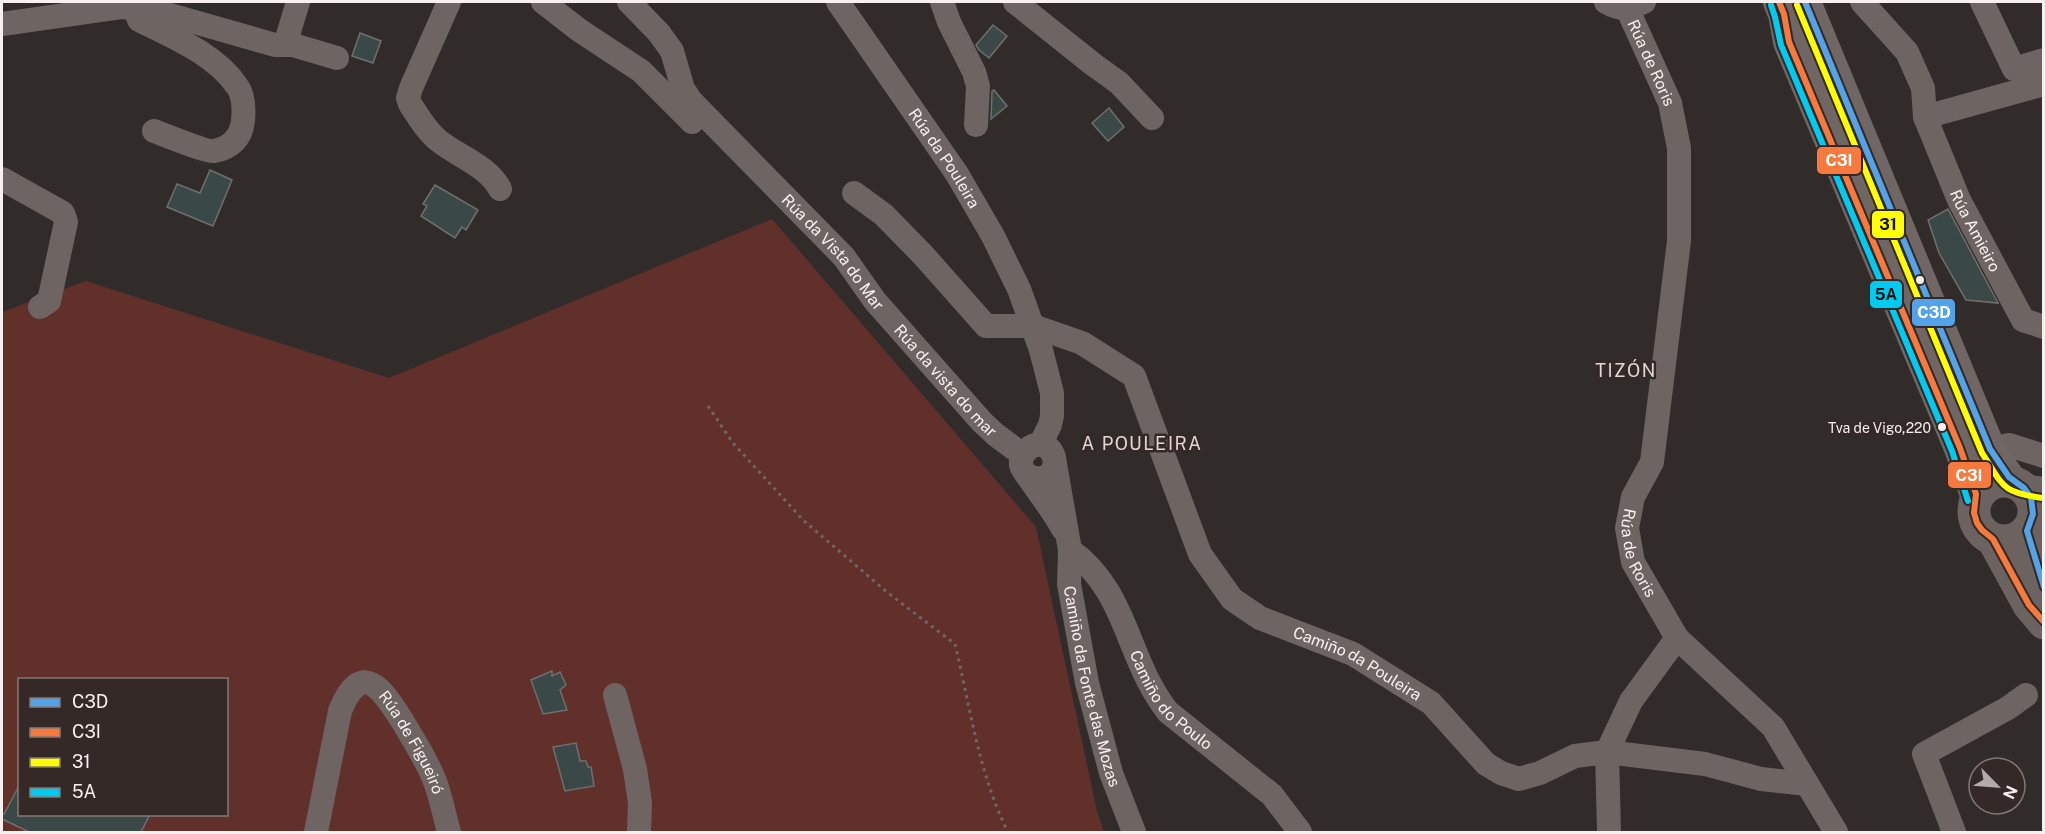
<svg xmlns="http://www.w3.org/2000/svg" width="2045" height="834" font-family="'Public Sans',sans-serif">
<rect width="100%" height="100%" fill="#312b2a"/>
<path fill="#61302a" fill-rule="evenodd" d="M772,219L1036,527L1097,811L1104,832H2V312L86,281L389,378ZM20,680H226V814H20Z"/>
<path fill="#3a4947" stroke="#6f6f6e" stroke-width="1.5" d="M993,25L1007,36L989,58L979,50L976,45Z
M360,33L381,41L373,63L352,56Z
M994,90L1007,106L991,119L992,91Z
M1109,108L1124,127L1108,141L1092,123Z
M210,170L232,180L213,226L167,207L177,184L200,193Z
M435,185L478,210L466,230L462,227L455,238L421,216L427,206L423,204Z
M1948,209L1998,303L1966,300L1939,253L1928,220Z
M552,671V676L560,672L566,685L560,690L567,710L543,714L531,680Z
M576,743L580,761H586L588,767H591L594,786L565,791L553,747Z
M20,784V814H150L141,832H29L2,819V814H4Z"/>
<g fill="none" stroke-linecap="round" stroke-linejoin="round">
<path stroke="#6f6866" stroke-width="3" stroke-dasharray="3 4.5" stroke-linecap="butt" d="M708,406L733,443L803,520L888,593L955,644C970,706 979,775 1008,832"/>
<g stroke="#6e6563" stroke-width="24">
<path d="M449,2L411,88L408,98L410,104C418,116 427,132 439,141C459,157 488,166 500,189"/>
<path d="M543,2L579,30L641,71L692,122"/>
<path id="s1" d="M629,2L659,33L672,51L683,89L691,101L844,257L875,301L982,422L996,435L1023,455"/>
<path id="s2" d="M838,2L957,174L993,236L1019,289L1041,350L1052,393V416L1050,425L1040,445"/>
<path d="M942,2L949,22L974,72L978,86L976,125"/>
<path d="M1015,2L1094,65L1119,83L1152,118"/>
<path d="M1606,2C1621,11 1629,9 1644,2"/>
<path id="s3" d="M1862,2L1907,52L1923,88L1925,117L1959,200L2023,320L2044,327"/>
<path d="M1982,2L2014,69L2044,60"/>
<path d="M135,8L139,20C173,37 215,54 237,86C244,95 244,110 243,121C241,138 231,148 214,151C206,152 165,135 154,131"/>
<path id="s4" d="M1627,8L1670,103L1679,148V241L1652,462L1633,497L1627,528L1633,562L1677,638L1773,727L1836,832"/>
<path d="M2,24L121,7L149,9L275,45H293L337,58"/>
<path d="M285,45L298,2"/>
<path d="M1925,117L2044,84"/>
<path d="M2,179L63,213L66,222L49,301L40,307"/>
<path id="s5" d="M854,193L884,215L924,256L986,326H1033L1082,343L1134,376L1200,554L1232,599L1260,618L1353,654L1431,703L1486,764L1501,773L1519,779L1540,773L1575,756L1607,752L1705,764L1761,779L1807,784"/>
<path d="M1990,449L2009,445L2044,456"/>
<path id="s6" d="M1055,464L1070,550L1069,584L1087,683L1111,773L1134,832"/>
<path d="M1028,476L1039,479L1050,475C1063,457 1045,435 1028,449C1023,453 1020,459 1021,465C1023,472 1028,476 1031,481C1042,497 1054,512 1063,529"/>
<path d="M2021,486L2044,489"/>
<path d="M2034,516L2044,512"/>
<path id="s7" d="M1070,550C1128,591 1126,659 1168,712L1272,795L1300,832"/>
<path d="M615,695L635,769L640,803L639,832"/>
<path id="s8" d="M316,832L340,711C362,656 384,692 403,722C414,741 426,759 434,779C441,796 444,815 449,832"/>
<path d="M1609,832L1607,752L1631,701L1677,638"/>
<path d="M1954,832L1924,754L2008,708L2026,695"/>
</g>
<path stroke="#706664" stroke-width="32" d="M1779,2L1784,14L1789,42L1960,448L1977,498
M1805,2L1984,435L1994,457L2012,482"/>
<path stroke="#6c6260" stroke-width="33" d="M1974 511a30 30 0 1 1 60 0a30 30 0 1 1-60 0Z
M2027,531L2044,589
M1993,539L2029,605L2044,623"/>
<defs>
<path id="bus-1" d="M1805,2L1990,449L2009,477L2024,488L2031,498L2033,514L2027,531
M2027,531L2044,587"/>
<path id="bus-2" d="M1779,2L1784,14L1789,42L1960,448L1976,494L1974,513L1977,523L1982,530L1993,539L2029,605L2044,622"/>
<path id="bus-3" d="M1797,5L1982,453C2004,487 2001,492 2043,498"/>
<path id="bus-4" d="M1771,5L1775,17L1781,45L1952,451L1968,501"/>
</defs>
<use href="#bus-1" stroke="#342927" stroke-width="10"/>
<use href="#bus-2" stroke="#342927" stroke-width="10"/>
<use href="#bus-3" stroke="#342927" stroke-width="10"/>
<use href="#bus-4" stroke="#342927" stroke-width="10"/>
<use href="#bus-1" stroke="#53a3e8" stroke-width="6"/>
<use href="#bus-2" stroke="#f6793e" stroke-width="6"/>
<use href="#bus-3" stroke="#ff0" stroke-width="6"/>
<use href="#bus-4" stroke="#00caf0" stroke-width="6"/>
</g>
<g fill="#f8f0ee" stroke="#342927" stroke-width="2">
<circle cx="1920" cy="280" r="5"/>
<circle cx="1942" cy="427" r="5"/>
</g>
<g text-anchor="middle" stroke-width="5" stroke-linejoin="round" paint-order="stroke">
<g font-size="14" fill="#f8f0ee" stroke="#342927" text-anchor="end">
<text x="1931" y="433">Tva de Vigo,220</text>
</g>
<g font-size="16" fill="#f8f0ee" stroke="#342927">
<text dy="6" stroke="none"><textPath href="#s4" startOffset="60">Rúa de Roris</textPath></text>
<text dy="6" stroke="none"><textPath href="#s2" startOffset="189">Rúa da Pouleira</textPath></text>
<text dy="6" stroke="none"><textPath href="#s3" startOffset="260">Rúa Amieiro</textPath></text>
<text dy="6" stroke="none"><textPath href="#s1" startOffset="327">Rúa da Vista do Mar</textPath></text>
<text dy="6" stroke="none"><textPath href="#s1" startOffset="498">Rúa da vista do mar</textPath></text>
<text dy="6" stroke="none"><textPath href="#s4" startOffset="564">Rúa de Roris</textPath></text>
<text dy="6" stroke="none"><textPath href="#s5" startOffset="735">Camiño da Pouleira</textPath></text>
<text dy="6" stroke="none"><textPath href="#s6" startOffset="226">Camiño da Fonte das Mozas</textPath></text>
<text dy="6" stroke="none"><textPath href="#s7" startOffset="184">Camiño do Poulo</textPath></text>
<text dy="6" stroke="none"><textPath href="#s8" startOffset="242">Rúa de Figueiró</textPath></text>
</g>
<g font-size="18" letter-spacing="1.5" fill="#e5d6d3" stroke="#342927">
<text x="1626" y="377">TIZÓN</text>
<text x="1142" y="450">A POULEIRA</text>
</g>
</g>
<g stroke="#342927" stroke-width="2">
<rect x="1816" y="146" width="46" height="29" rx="6" fill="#f6793e"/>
<rect x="1871" y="210" width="34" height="29" rx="6" fill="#ff0"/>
<rect x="1869" y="280" width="34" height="29" rx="6" fill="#00caf0"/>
<rect x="1911" y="298" width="45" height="29" rx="6" fill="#53a3e8"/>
<rect x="1947" y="461" width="45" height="28" rx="6" fill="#f6793e"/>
</g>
<g font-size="16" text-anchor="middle" font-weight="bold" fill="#fff">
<text x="1839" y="166">C3I</text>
<text x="1934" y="318">C3D</text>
<text x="1969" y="481">C3I</text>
</g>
<g font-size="16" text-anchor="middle" font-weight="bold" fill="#111">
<text x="1888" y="230">31</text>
<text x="1886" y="300">5A</text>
</g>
<rect width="2045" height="834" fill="none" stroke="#f8f0ee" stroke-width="6"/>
<rect x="18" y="678" width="210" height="138" fill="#342927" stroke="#827977" stroke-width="1.5"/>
<rect x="30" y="698" width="30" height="9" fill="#53a3e8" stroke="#827977" stroke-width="1.5"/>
<text x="72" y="708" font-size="18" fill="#f8f0ee">C3D</text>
<rect x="30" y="728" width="30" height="9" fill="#f6793e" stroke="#827977" stroke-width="1.5"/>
<text x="72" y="738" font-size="18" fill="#f8f0ee">C3I</text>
<rect x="30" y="758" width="30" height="9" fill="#ffff00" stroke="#827977" stroke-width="1.5"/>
<text x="72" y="768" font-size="18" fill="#f8f0ee">31</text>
<rect x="30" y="788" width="30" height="9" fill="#00caf0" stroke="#827977" stroke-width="1.5"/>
<text x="72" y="798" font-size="18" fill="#f8f0ee">5A</text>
<g transform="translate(1997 786) rotate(115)"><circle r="28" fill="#342927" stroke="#827977" stroke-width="1.5"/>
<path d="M0-4.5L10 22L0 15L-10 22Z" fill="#b2aba9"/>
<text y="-9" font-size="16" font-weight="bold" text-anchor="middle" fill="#f8f0ee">N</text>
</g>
</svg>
